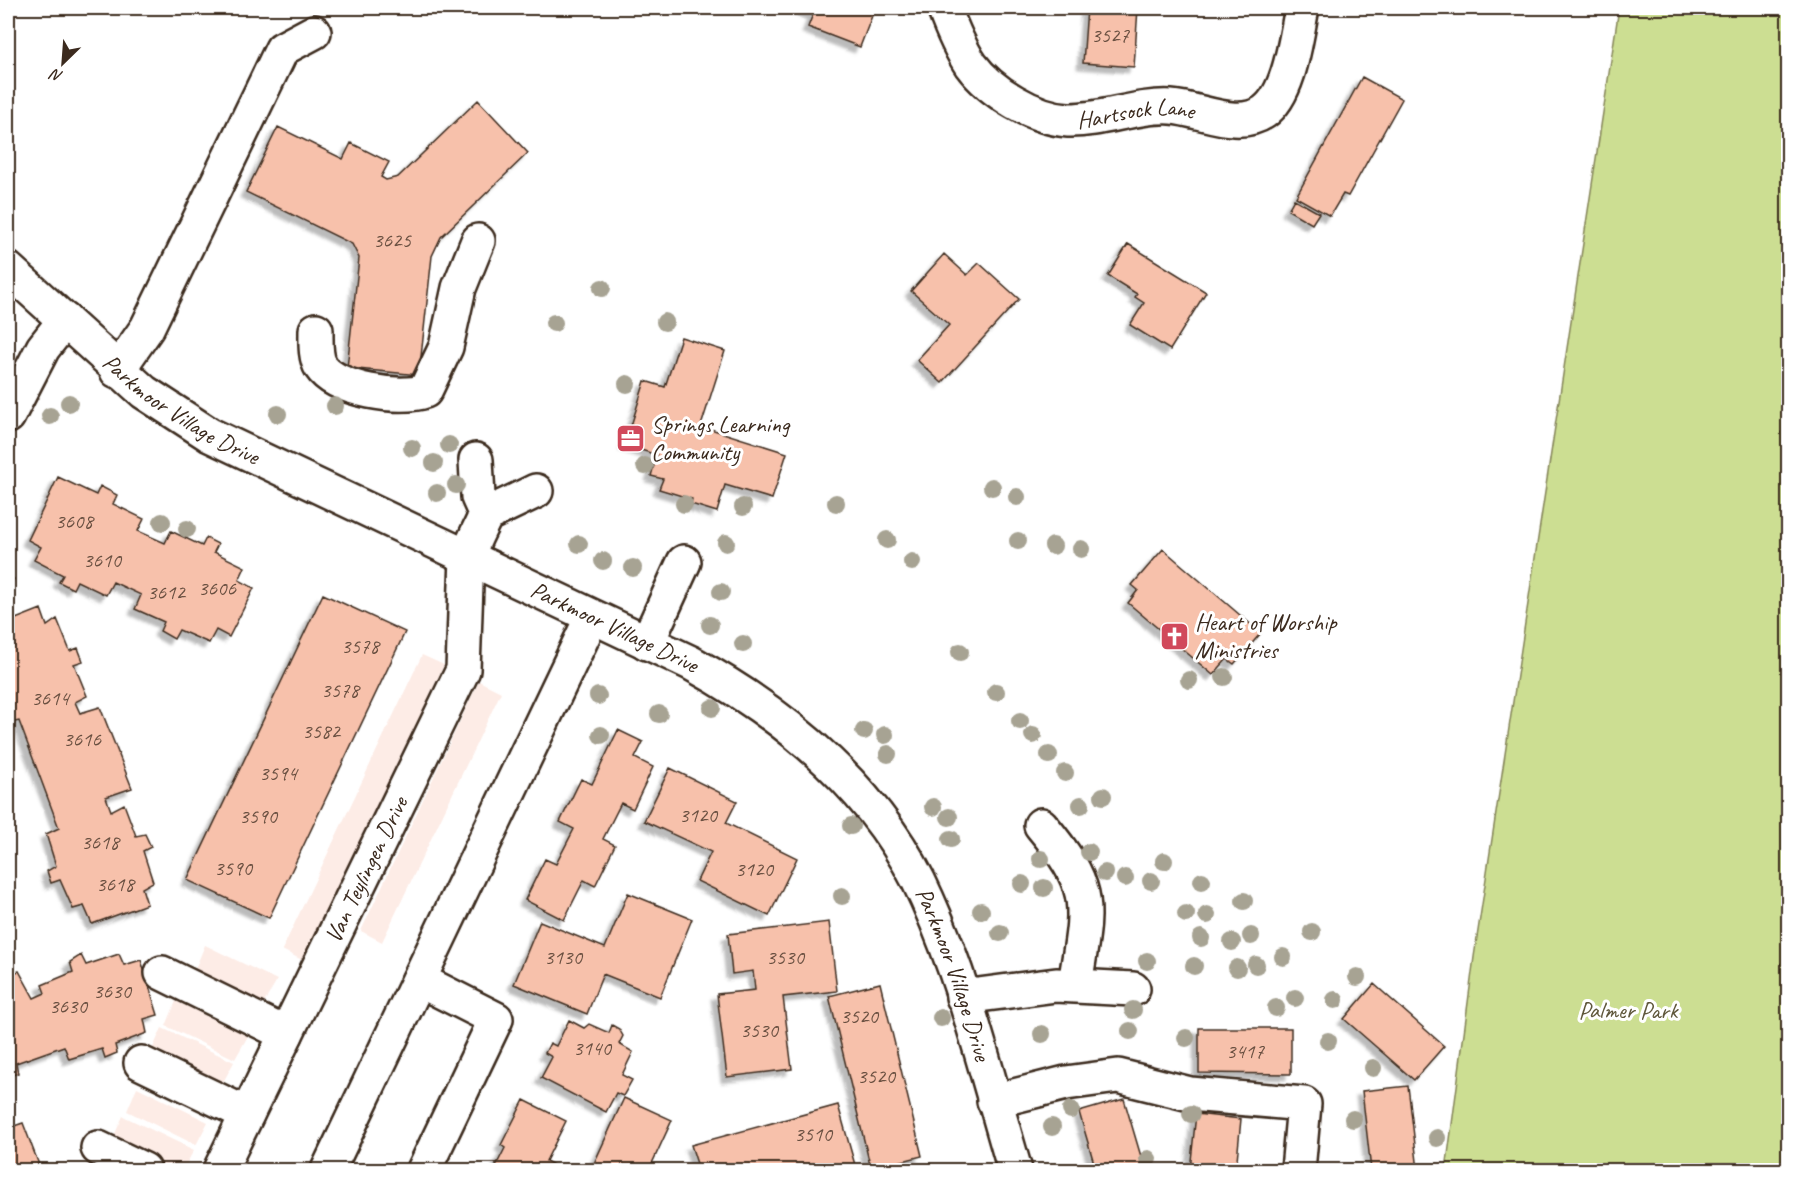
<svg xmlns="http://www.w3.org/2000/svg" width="1796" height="1178" font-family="Caveat,sans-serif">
<defs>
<filter id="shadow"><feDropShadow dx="-5.5" dy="5.5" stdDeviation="1.5" flood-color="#0004"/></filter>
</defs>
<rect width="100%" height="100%" fill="#fff"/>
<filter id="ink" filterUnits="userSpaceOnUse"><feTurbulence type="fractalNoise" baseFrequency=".0167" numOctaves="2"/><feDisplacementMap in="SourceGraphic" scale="12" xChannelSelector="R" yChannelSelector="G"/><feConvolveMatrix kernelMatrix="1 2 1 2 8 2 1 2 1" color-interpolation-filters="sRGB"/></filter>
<g filter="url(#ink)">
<path fill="#fdece6" d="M422,655L444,665L304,961L282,950Z
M479,681L501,692L382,942L361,931Z
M205,945L277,980L264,1003L195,969Z
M176,1001L248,1036L235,1059L166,1026Z
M162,1028L234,1062L221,1086L151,1052Z
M137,1087L208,1122L196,1145L127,1111Z
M123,1116L194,1150L183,1170H173L112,1140Z"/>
<path fill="#ccde92" stroke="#848458" stroke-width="1.5" d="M1619,8H1788V1170H1446L1474,957Z"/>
<path fill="#f7c1ab" stroke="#3b2a1e" stroke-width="1.5" filter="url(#shadow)" d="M797,8H875L860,47L808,27L813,14Z
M1087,8H1138L1134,67L1083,63Z
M1362,77L1402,99L1348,196L1343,194L1330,216L1296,197Z
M478,100L528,153L441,237L432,256L419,375L347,368L359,258L352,244L246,192L278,127L343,159L351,143L389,162L381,177L386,180L398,177Z
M1294,199L1319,213L1312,224L1288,210Z
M1128,244L1206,292L1170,350L1130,325L1144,303L1135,297L1137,294L1108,276Z
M944,254L967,275L979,263L1019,299L942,383L917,360L949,325L911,291Z
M681,337L725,351L701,426L787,453L772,499L725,485L717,512L691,504L692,499L659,489L663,479L651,476L657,455L625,445L645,381L665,387Z
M58,477L96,495L100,486L117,495L113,504L144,519L138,531L165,543L171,531L202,546L206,538L218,544L214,552L245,567L239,580L254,588L229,637L216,630L209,643L179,630L174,639L160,631L164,622L135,609L141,595L113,582L106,595L77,581L73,589L59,582L63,575L34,560L41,547L28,540Z
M1163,549L1261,633L1234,664L1227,659L1213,675L1128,603L1138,590L1132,585Z
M8,576L14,579L8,591Z
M323,594L405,632L269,918L187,880Z
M41,609L47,626L57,619L70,651L78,648L83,661L74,664L87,696L75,702L80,713L100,707L132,788L106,797L111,811L124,804L136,836L145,834L151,847L143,851L153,882L142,888L147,904L92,924L84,906L73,909L60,880L51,883L47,871L56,866L46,834L59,828L19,721L10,723L8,716V622Z
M618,730L643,742L635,758L653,767L633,809L621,803L603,839L615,845L595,886L584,880L564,920L525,900L545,859L556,864L574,829L560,822L581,779L592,784Z
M670,768L737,801L726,823L797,858L769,916L697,881L711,852L644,821Z
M628,893L692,919L660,997L603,974L587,1014L514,984L540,921L605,948Z
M829,922L837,991L783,997L792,1069L727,1077L717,994L755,990L753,971L732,974L728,934Z
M119,954L124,965L141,960L158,1015L144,1019L147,1033L115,1045L117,1053L105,1058L102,1049L69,1059L64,1046L16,1063L18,1073L8,1077V975L19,971L34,998L45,993L42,985L73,972L70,962L81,955L86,965Z
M880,983L922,1156L871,1169L829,996Z
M1374,984L1444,1046L1414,1080L1344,1019Z
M569,1020L584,1028L589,1024L609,1033L612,1025L619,1029L623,1036L619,1044L633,1052L622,1075L632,1080L623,1096L616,1093L606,1112L541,1078L552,1057L545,1053L550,1043L556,1046Z
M1199,1028H1291V1074L1199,1073Z
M1408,1086L1418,1170H1371L1362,1091Z
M624,1098L672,1120L649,1170H591Z
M1124,1099L1145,1170H1096L1079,1112Z
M524,1100L566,1121L546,1161L559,1168L557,1170H494L505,1148L501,1145Z
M838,1105L855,1165L835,1170H699L691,1145Z
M1196,1114L1241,1119L1236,1170H1190Z
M23,1123L41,1170H8V1128Z"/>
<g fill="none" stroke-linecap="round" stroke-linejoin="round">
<defs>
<g id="minor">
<path id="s1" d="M944,8C951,27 959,47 971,65C991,92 1034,118 1068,120C1102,121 1137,105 1171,107C1201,109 1237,130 1264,112C1290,94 1296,37 1302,8"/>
<path id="s2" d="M8,269L144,392L210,435L691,663C789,717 881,794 927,899C966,985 988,1080 1015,1170"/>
<path d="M316,330C316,342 315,357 321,367C336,390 401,400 425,391L446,347L459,288L478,241"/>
<path d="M117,371L147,328L282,49L314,32"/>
<path d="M8,416L43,348L65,320"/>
<path d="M476,460L478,497L486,515"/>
<path d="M647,643L684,562"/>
<path d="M1041,825C1096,891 1087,905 1075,985"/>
<path d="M162,973L286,1034"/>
<path d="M419,980L496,1019L424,1170"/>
<path d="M963,997L1056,985L1133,989"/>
<path d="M141,1063L247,1114"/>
<path d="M994,1101L1066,1083L1118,1076L1190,1094L1304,1104L1298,1170"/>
<path d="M98,1148L144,1170"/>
<path id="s3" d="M220,1170L463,670L467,556L476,536L486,515L536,491"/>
<path d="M328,1170L592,617"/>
</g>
</defs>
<use href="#minor" stroke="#3b2a1e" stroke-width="38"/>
<use href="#minor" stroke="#fff" stroke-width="33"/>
</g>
<g fill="#a7a393">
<circle cx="602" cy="288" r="9"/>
<circle cx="665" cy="322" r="9"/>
<circle cx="554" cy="323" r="9"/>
<circle cx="627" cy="384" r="9"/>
<circle cx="69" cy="403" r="9"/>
<circle cx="335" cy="406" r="9"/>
<circle cx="278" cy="414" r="9"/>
<circle cx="50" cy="416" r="9"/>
<circle cx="449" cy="445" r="9"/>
<circle cx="412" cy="448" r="9"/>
<circle cx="434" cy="463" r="9"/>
<circle cx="645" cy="466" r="9"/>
<circle cx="456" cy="485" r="9"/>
<circle cx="992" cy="487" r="9"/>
<circle cx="437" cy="493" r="9"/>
<circle cx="1017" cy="497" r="9"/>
<circle cx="836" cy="503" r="9"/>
<circle cx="684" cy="504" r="9"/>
<circle cx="743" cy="507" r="9"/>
<circle cx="162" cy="522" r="9"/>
<circle cx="187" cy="529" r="9"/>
<circle cx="887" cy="540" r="9"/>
<circle cx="1018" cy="541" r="9"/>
<circle cx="726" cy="543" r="9"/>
<circle cx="579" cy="544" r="9"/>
<circle cx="1053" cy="546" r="9"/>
<circle cx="1081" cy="549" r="9"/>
<circle cx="603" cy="561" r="9"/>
<circle cx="912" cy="562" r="9"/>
<circle cx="633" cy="568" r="9"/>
<circle cx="721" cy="592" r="9"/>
<circle cx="710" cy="625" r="9"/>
<circle cx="743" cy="644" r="9"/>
<circle cx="960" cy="652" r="9"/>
<circle cx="1224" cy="677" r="9"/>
<circle cx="1189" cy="680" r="9"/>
<circle cx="996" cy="692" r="9"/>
<circle cx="598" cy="696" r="9"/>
<circle cx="712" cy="708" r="9"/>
<circle cx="659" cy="714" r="9"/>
<circle cx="1020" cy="721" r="9"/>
<circle cx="864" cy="731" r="9"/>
<circle cx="601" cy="735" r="9"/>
<circle cx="885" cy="735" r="9"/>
<circle cx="1033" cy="735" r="9"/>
<circle cx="888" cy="754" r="9"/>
<circle cx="1049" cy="755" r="9"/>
<circle cx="1065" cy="773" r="9"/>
<circle cx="1103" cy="796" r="9"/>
<circle cx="1081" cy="805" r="9"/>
<circle cx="933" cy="807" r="9"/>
<circle cx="949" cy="817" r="9"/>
<circle cx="851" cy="826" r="9"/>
<circle cx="951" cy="839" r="9"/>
<circle cx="1089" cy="852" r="9"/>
<circle cx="1041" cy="859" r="9"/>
<circle cx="1164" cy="861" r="9"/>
<circle cx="1105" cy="873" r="9"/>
<circle cx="1125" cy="878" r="9"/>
<circle cx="1151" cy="881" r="9"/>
<circle cx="1202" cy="881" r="9"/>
<circle cx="1022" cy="884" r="9"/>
<circle cx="1044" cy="888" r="9"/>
<circle cx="842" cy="896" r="9"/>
<circle cx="1244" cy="901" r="9"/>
<circle cx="981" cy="911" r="9"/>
<circle cx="1186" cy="914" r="9"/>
<circle cx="1207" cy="915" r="9"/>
<circle cx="1312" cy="932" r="9"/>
<circle cx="1000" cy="933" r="9"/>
<circle cx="1251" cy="936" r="9"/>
<circle cx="1201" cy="938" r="9"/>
<circle cx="1232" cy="942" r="9"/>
<circle cx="1283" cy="957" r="9"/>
<circle cx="1147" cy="961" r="9"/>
<circle cx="1256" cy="965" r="9"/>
<circle cx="1194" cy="966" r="9"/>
<circle cx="1237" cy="968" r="9"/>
<circle cx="1357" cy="977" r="9"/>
<circle cx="1295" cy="998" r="9"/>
<circle cx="1335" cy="1000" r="9"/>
<circle cx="1276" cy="1008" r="9"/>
<circle cx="1133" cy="1010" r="9"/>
<circle cx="941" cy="1018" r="9"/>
<circle cx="1130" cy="1031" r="9"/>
<circle cx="1042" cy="1034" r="9"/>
<circle cx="1186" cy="1038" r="9"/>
<circle cx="1328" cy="1041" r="9"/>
<circle cx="1373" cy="1068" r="9"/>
<circle cx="1071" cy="1110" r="9"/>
<circle cx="1191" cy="1114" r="9"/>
<circle cx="1353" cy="1119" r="9"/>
<circle cx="1052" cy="1127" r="9"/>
<circle cx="1437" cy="1138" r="9"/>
<circle cx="1148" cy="1159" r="9"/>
</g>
</g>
<defs>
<symbol id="office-square" viewBox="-11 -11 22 22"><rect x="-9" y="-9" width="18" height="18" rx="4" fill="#d1495b" stroke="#fff"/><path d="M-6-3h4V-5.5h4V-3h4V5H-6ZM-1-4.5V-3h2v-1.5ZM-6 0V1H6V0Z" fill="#fff"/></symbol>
<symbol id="church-square" viewBox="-11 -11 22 22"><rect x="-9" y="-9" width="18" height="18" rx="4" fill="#d1495b" stroke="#fff"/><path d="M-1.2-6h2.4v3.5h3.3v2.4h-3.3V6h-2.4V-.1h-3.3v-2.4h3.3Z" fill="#fff"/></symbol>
</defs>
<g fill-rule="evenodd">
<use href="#office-square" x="614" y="422" width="33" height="33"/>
<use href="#church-square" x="1158" y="620" width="33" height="33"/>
</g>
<g text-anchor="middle" stroke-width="6" stroke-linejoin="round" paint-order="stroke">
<g font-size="21" fill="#6a5041">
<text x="1110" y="42">3527</text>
<text x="392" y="247">3625</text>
<text x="74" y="528">3608</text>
<text x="102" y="567">3610</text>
<text x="217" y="595">3606</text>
<text x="166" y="599">3612</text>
<text x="360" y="653">3578</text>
<text x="340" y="697">3578</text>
<text x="50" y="705">3614</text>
<text x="321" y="738">3582</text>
<text x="82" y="746">3616</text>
<text x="278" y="780">3594</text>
<text x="698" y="822">3120</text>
<text x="258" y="823">3590</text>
<text x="100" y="849">3618</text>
<text x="233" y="875">3590</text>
<text x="754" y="876">3120</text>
<text x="115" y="891">3618</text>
<text x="563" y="964">3130</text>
<text x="785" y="964">3530</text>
<text x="112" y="998">3630</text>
<text x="68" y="1013">3630</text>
<text x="859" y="1023">3520</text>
<text x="759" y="1037">3530</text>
<text x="592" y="1055">3140</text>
<text x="1245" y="1058">3417</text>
<text x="876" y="1083">3520</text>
<text x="813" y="1141">3510</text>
</g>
<g font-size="24" fill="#3b2a1e" stroke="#fff">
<text dy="8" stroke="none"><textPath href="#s1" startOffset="246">Hartsock Lane</textPath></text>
<text dy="8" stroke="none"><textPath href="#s2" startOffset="224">Parkmoor Village Drive</textPath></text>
<text dy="8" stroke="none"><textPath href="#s2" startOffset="710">Parkmoor Village Drive</textPath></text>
<text dy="8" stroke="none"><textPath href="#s3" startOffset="334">Van Teylingen Drive</textPath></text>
<text dy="8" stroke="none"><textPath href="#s2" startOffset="1214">Parkmoor Village Drive</textPath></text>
</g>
<g font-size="24" fill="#3b2a1e" stroke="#fff" text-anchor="start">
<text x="651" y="432">Springs Learning<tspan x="651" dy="28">Community</tspan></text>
<text x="1195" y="630">Heart of Worship<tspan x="1195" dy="28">Ministries</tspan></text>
</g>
<g font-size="24" fill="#5f573b" stroke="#fff">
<text x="1628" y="1018">Palmer Park</text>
</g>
</g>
<rect width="1796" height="1178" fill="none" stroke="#fff" stroke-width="30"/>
<rect x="15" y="15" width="1766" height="1148" fill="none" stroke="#3b2a1e" stroke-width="2" filter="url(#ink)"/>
<g transform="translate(63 63) rotate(205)" stroke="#ffffff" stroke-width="4.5" paint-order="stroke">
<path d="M0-4.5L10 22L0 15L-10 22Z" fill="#3b2a1e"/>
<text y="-9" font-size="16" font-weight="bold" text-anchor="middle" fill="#3b2a1e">N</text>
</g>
</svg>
